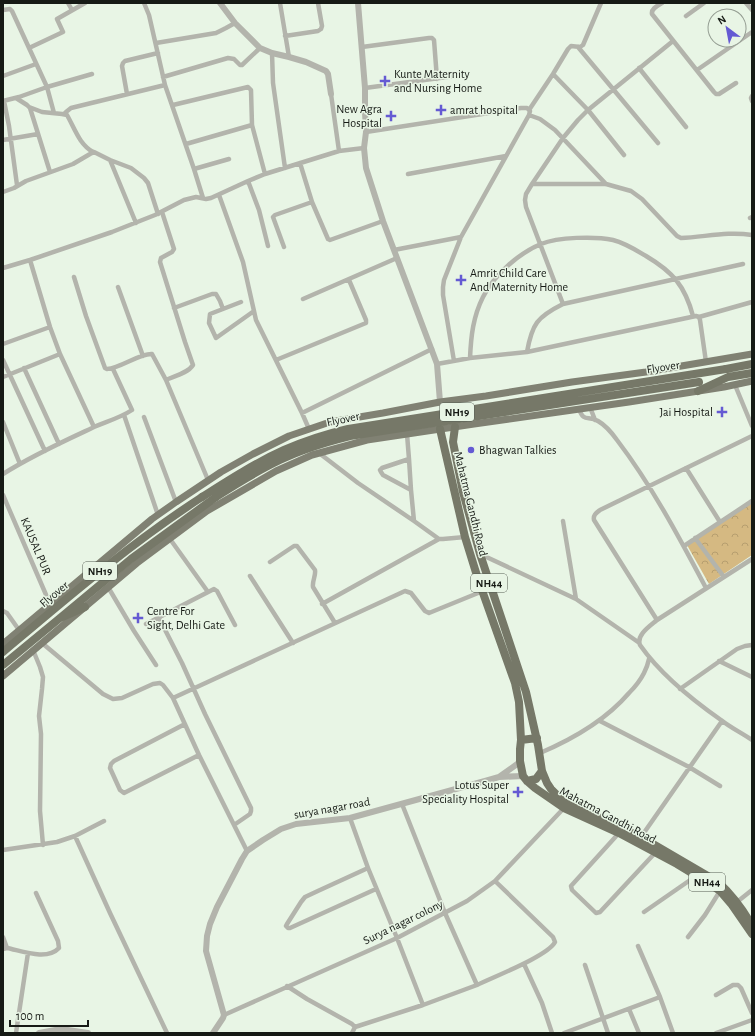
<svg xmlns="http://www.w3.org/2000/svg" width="755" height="1036" font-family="'Alegreya Sans',sans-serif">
<defs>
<pattern id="forest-crowns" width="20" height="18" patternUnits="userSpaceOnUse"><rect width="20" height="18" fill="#d5b982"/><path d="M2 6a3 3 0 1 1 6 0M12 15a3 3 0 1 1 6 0" fill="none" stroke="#b69e6f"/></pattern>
</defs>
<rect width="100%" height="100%" fill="#e8f5e5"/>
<path fill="url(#forest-crowns)" d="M752,500V555L709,584L687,545Z"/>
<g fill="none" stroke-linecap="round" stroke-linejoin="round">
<path stroke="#b3b4ac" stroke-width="4.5" d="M68,3L72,10
M144,3L149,15L165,85L194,169L203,198
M280,3L289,57
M662,3C657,6 651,9 652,14L714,92L716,94H719L736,83
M746,3L752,10
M3,10L10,9L12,11L47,87L54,113
M686,16L704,3
M285,36L318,31L321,29L322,26L318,3
M156,43L216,33L226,28L235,23
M362,47L429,38H432L434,40L437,79
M578,47L658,143
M29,48L63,32L57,19L85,3
M272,53L273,83L285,168
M639,68L686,127
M697,70L752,32
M553,74L588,110L624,155
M3,76L36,64
M163,77L228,58L234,59L240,65H242L260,48
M365,88L462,75
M127,94L122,66L123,63L125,61L158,53
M331,94L339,151
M752,96L751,98L752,101
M16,98L27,105L30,108L50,172
M3,101L19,97L47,87L92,74
M4,101L9,126L17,185
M173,105L248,87L251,90L252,125L265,174
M29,107L42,112L62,114L67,115C75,129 79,144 93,152
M529,110L553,74L568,49L571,46L580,47L583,45L601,3
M64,114L66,112L71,108L165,85
M529,115L540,119L555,130L606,184
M366,132L521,108H527L530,111L529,115L461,237L444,280L443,287V295L454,361
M3,140L38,134
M186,144L252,125
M110,160L136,223
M300,163L312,202L328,239L330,240L383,221
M194,169L229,159
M408,174L506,156
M248,181L259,210L268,246
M532,184H606L631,191L642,199L677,236L681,238C705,237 728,231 752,235
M3,192L14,188L26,181L73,164L90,154L94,152L110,160L131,168L144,178L148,183L158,214
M219,195L243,262L256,320L302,413L309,429
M162,212L174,249L172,252L161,258L160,262L185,342L193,365C188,373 175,376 166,380
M750,218L752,217
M284,247L273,217L275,215L312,202
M394,250L461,237
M30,260L50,327L60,354L94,427
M3,268L30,260L112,232L155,215L184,200L196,197L206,199L211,198L248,181L265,174L339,151L364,148
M74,277L86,316L105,368L107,369C121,368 140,353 152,354L166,380L208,480
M118,287L143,356
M303,299L397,258
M241,302L210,314L209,323L216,338L254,311
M563,304L526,207L525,200L526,194L532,184L563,138L578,120L588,110L673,41
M174,308L212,294H216L220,301L223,309
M699,317L752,302
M3,344L50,327
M527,352C532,324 537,317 563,304L743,264
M470,358C471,336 473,317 483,297C494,275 519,253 541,244C558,237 595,236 613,240C625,243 636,250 646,256C673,272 685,286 693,316
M3,360L45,451
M276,360L366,323V320L349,280
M437,364L470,358L527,352L696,316L699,317L700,320L706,362
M24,368L59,444
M3,377L60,354
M735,385L752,426
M590,407L595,420
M579,409C584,423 588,415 598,421C605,425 612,433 617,440C652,486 679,537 706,588
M302,413L432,349
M124,415L158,515
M144,417L176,502
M3,422L20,464
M407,434L409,459L411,490L383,475L381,472L380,470L382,468L409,459
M319,453L358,483L414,521
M686,468L720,522
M3,474C31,456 62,442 92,428C105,422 120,418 132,410L113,369
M411,490L414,521L439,539H443L465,537
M3,495L50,604
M563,521L576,599
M695,538L724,577
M170,539L208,592
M684,546L752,501
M480,554L576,599L638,642
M752,559L657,620C650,626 636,635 640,645C661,675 691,699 721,720C731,728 742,733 752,740
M270,562L294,546H297L315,570C316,576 312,581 313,587L335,623
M250,576L293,643
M108,587L134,631L156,665
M322,604L439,539
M3,611L7,613L19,630
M159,618L182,663L205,714L251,808V811L250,814L234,825
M657,620L594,520C593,515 596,513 600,510L752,436
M146,624L214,589L217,591L235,625
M42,643L103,694L113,699L122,698L153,684L160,683L163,685L173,698L199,755L247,851
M33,650L40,667L43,677L42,689L39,716L41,734L40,811L43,845
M719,661L752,677
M680,689L737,649L745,646L752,645
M173,698L405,591L411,593L425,611L429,613L483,591
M600,721L689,767L720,786
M185,724L114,761L111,764L110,768L120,790L124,793L199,755
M540,753C573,739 605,721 629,693C635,687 640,681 644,673C646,669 648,664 649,659
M402,804L445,913L477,985C493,977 548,956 555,942L553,937L495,881
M350,818L368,868L397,938L423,1005
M619,833L571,886L572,890L596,913L600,912L655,853
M75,836L110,913L167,1033
M641,837L722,721
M3,850L57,842L75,836L104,821
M368,868L320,890L305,897L301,902L287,924L286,926L288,928H290L376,889
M737,902L752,890
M644,912L696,876
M3,937L7,948
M688,937L705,915L720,891
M638,946L660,997L673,1033
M3,949L7,948C22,951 47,961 59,948L58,941L36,893
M524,964L542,1003L552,1033
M585,965L608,1033
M287,986L307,999L352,1024L355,1027L352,1033
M716,995L733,985H738L741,988L752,1013
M629,1009L639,1033
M224,1015L397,938L467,901L495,881L564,808
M355,1027L423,1005L477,985
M16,1033L28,953
M564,1033L660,997
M716,1033L752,1020"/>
<path stroke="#b3b4ac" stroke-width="6" d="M220,3L235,23L260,48L272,53L289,57L306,62L326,71L328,74L331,94
M358,3L365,88V112L366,132L364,148L366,168L383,221L437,364L440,402
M499,777L520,762
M39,1033L61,1029L88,1033
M213,1033L223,1018L224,1015L206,951L207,936L210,924L217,907L242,859L247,851L263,840L281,829L296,824L350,818L485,781L499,777L523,776"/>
<path stroke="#808173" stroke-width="7" d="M3,644L152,519L176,502L221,472L253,454L289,436L330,422L383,413L440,402L486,396L572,382L646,372L752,354
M3,676L137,563L207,511L276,471L312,455L367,440L474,424L629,402L724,387L752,381"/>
<path stroke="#767868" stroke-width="8" d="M726,369L752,364
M698,391L728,377L752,373
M455,427L453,442L463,492L480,554L526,692L538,745L542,771L547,783L551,789L563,801L641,837L718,882C731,894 741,907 750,922
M440,429L465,537L478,579L515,683L519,702L521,740L520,749V761L523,776L527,781L535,788L564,808L619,833L677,864L710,884L720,891L732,905L752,934
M60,618L131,559L216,497
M3,652C67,598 131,543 202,497
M3,665L60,618L85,607
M521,740L537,738
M527,781L536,779L542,771"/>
<path stroke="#767868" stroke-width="8" d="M202,497C229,480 255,463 284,450C305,441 326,434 348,429L726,369
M216,497C236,484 257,471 280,460C302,449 326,442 350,436L699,382"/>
</g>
<g fill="#645ad3" stroke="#e8f5e5" stroke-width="1.5">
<path d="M383 75h4v4h4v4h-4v4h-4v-4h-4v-4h4z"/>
<path d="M439 104h4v4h4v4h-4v4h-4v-4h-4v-4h4z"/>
<path d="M389 110h4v4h4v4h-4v4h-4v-4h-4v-4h4z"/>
<path d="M459 274h4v4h4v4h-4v4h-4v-4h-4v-4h4z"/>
<path d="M720 406h4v4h4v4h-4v4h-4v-4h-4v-4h4z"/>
<circle cx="471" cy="450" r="4"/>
<path d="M136 612h4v4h4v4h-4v4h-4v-4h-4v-4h4z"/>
<path d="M516 786h4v4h4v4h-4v4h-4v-4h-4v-4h4z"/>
</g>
<g text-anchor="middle" stroke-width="3" stroke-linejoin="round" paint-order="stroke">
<g fill="#e8f5e5" stroke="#555c53" stroke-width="1">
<rect x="440" y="403" width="34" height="18" rx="3"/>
<rect x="83" y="562" width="34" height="18" rx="3"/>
<rect x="471" y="574" width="36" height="18" rx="3"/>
<rect x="689" y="873" width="36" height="18" rx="3"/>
</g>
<g font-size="11" font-weight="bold" fill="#161a15">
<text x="457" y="416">NH19</text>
<text x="100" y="575">NH19</text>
<text x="489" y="587">NH44</text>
<text x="707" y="886">NH44</text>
</g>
<g font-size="12" fill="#161a15" stroke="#e8f5e5" text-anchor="start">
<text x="394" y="78">Kunte Maternity<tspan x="394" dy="14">and Nursing Home</tspan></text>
<text x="382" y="113" text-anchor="end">New Agra<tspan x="382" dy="14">Hospital</tspan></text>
<text x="450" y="114">amrat hospital</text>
<text x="470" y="277">Amrit Child Care<tspan x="470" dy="14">And Maternity Home</tspan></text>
<text x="713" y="416" text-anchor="end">Jai Hospital</text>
<text x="479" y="454">Bhagwan Talkies</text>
<text x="147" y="615">Centre For<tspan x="147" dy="14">Sight, Delhi Gate</tspan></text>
<text x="509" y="789" text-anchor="end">Lotus Super<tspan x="509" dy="14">Speciality Hospital</tspan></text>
</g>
<g font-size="12" fill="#161a15" stroke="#e8f5e5">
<text transform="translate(663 367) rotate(-9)" y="4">Flyover</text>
<text transform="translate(343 419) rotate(-12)" y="4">Flyover</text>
<text transform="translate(471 504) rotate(76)" y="4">Mahatma Gandhi Road</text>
<text transform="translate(36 546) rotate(67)" y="4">KAUSAL PUR</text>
<text transform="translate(54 594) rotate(-40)" y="4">Flyover</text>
<text transform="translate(332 808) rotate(-10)" y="4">surya nagar road</text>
<text transform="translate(608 815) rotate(28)" y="4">Mahatma Gandhi Road</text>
<text transform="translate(403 922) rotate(-26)" y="4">Surya nagar colony</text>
</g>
</g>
<rect width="755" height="1036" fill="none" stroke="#161a15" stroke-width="8"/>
<g transform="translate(727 28) rotate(328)"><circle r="19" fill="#e8f5e5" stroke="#949d92"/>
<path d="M0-3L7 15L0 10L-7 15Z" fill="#645ad3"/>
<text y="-6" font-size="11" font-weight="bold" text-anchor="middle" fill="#161a15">N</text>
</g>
<path d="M10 1020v6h78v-6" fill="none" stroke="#161a15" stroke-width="2"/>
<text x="16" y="1020" font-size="12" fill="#161a15" stroke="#e8f5e5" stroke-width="3" paint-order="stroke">100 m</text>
</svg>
